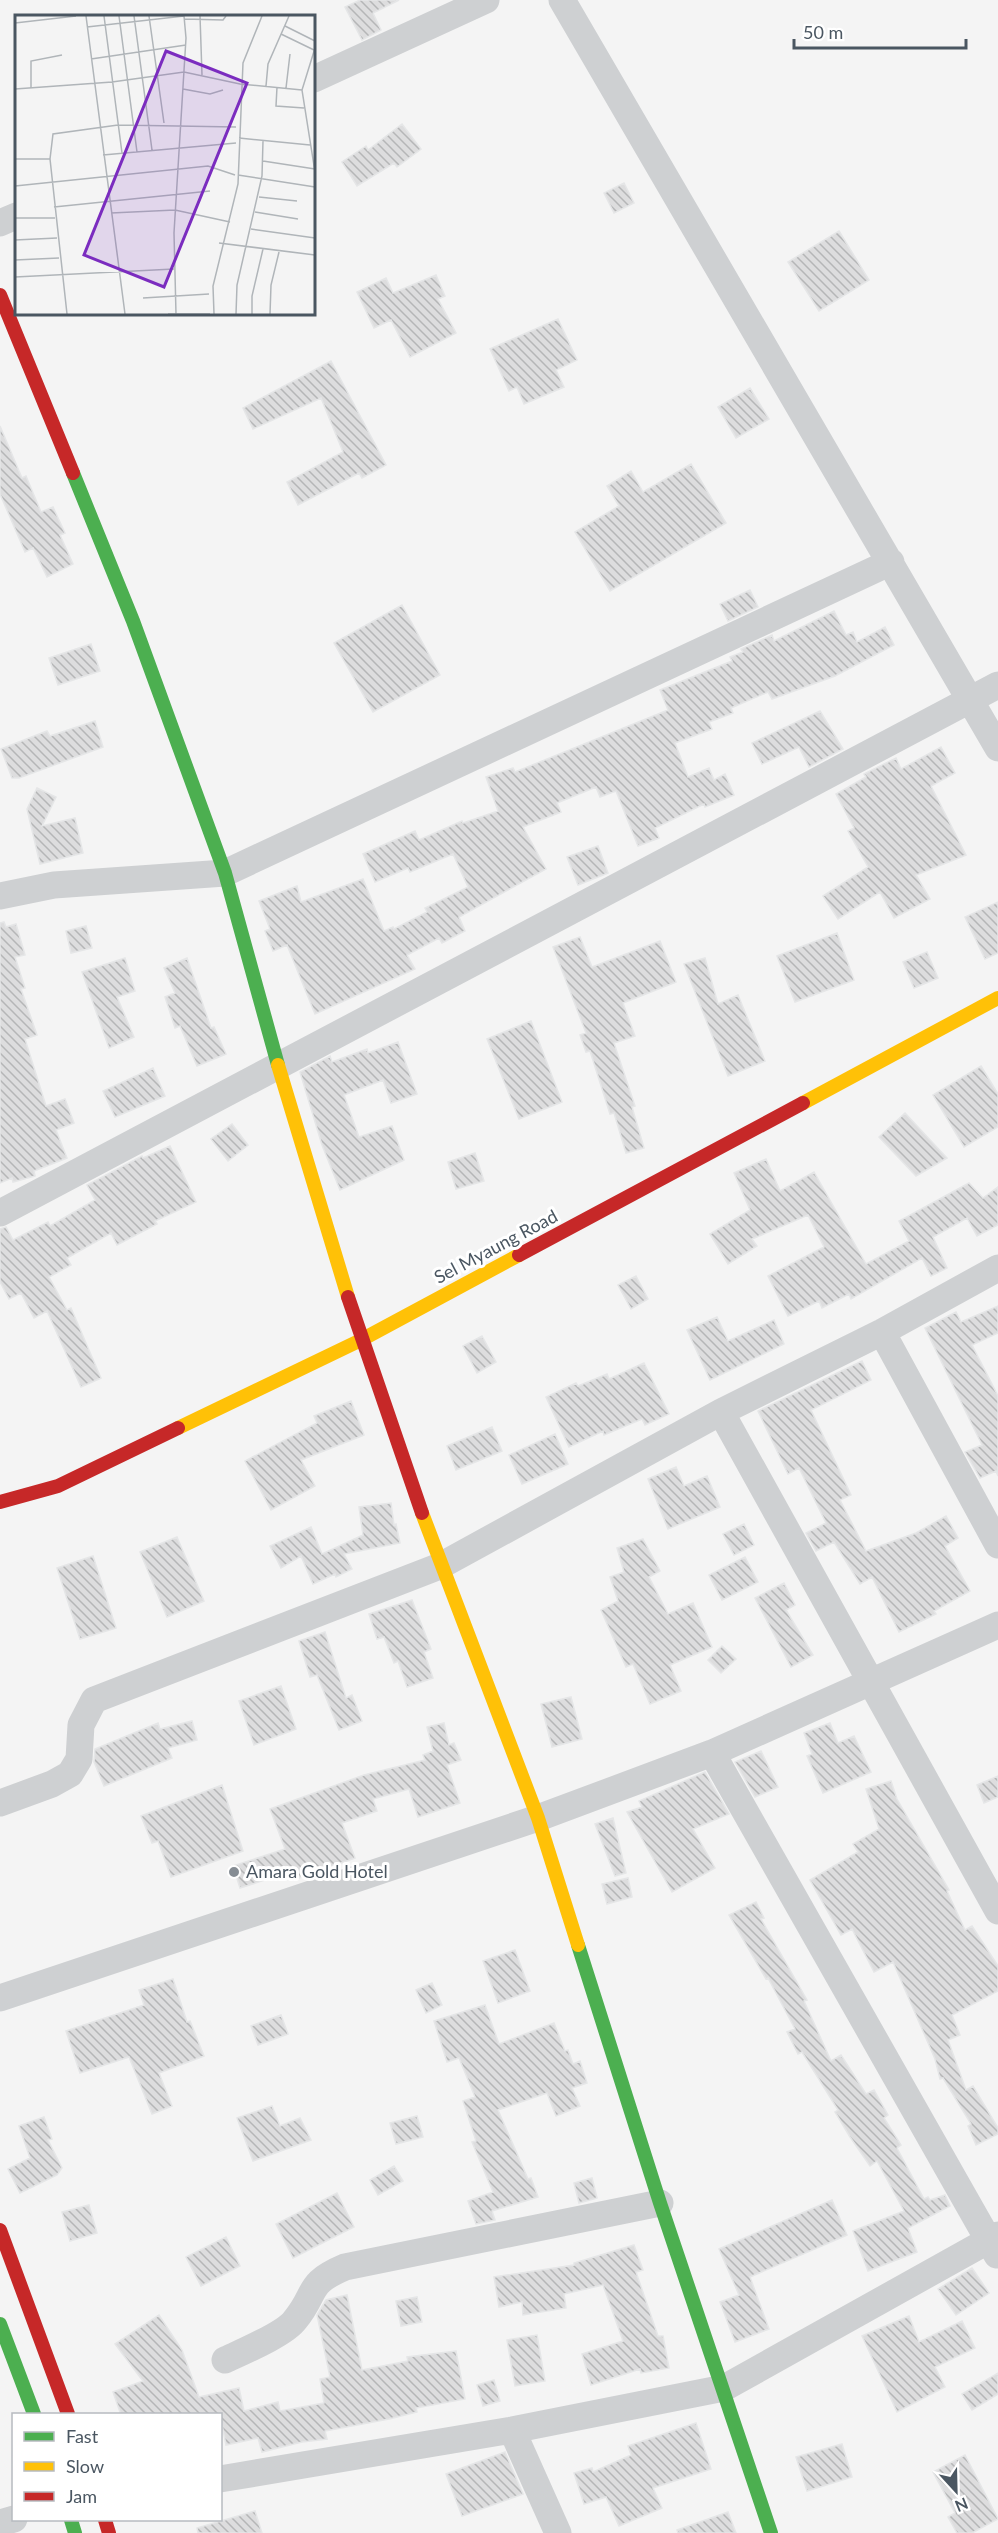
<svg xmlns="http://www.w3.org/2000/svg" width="998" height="2533" font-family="Lato,sans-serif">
<defs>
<pattern id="building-back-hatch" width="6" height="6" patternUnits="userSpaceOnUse" patternTransform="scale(1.5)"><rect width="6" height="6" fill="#ddddde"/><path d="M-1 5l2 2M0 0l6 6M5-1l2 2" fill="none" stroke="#b5b6b7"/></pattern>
</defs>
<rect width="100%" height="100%" fill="#f4f4f4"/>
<path fill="url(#building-back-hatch)" stroke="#e5e6e7" stroke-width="1.5" d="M360,0H399L373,13L381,30L362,40L345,7Z
M402,124L421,149L397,167L394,163L357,186L342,162L366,146L368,150Z
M624,183L634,203L614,213L604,193Z
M839,231L869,280L819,311L788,262Z
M436,275L445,296L438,299L456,333L410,357L391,320L374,328L357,292L386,278L393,293Z
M558,319L577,360L556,370L564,387L524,404L517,387L509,391L490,349Z
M331,361L386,465L362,478L359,473L298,505L287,482L343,452L321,398L253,429L243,408Z
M750,388L769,419L736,438L718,407Z
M0,426L22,478L26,476L41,512L53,507L65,533L60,535L73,564L47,577L33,548L25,552L0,494Z
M691,464L726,523L610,591L575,532L619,506L607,486L631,471L643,492Z
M750,590L758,607L728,621L720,604Z
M402,605L440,675L373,712L334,643Z
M834,611L846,635L853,632L857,642L885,627L894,645L835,676L772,699L768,692L731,708L733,713L709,722L712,729L675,743L688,777L709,768L714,780L725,774L734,795L705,807L704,804L655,828L659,838L638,846L616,791L600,797L596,787L557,803L561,812L523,827L546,869L459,917L465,931L442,943L439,938L407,955L415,969L315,1014L287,945L273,951L265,931L270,929L259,901L297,886L301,902L363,879L384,931L393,927L394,929L427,912L425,908L468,887L453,854L410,872L408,868L375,882L363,854L415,831L419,840L462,821L463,823L498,811L486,777L513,768L515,772L668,710L660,690L732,661L730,657L743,652L741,649L772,635L774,641Z
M91,644L100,671L58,685L49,658Z
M820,711L843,749L809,767L799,747L762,764L752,743Z
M95,721L103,747L19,778H12L1,749L47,731L50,736Z
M941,747L955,773L931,786L966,855L916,875L930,899L894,918L880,892L838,919L823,896L868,867L848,831L854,828L836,794L866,777L864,774L896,758L901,769Z
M37,788L56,797L42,826L75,818L83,853L40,864L27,809Z
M598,846L608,873L578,885L567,857Z
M998,902V953L985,959L965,917Z
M4,922L6,927L16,924L25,955L15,957L25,988L21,989L37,1035L25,1039L46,1106L65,1099L74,1123L56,1130L67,1158L34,1171L35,1176L13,1182L12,1178L0,1183V923Z
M86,926L92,948L71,953L66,931Z
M837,933L854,980L795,1002L777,956Z
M580,937L592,967L660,941L676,982L623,1003L635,1036L614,1043L635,1106L632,1107L644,1148L626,1153L614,1113L610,1114L590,1051L586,1052L580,1035L586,1033L553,947Z
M927,952L938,978L914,988L903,962Z
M125,958L135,991L117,997L134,1037L109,1048L82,972Z
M187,958L211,1028L214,1027L226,1054L197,1066L180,1026L175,1028L165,997L175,993L164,968Z
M705,958L718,1004L738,995L765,1061L728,1076L684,964Z
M531,1021L562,1102L519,1119L487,1039Z
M398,1042L417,1094L391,1103L383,1080L344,1095L359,1137L392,1126L404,1160L340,1190L322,1145L300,1072L330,1056L332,1062L367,1049L368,1053Z
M981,1066L998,1094V1127L964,1147L933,1095Z
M153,1068L165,1096L115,1117L103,1091Z
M905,1113L947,1158L916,1176L879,1137Z
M232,1124L248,1145L228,1161L211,1139Z
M170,1146L196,1202L155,1221L157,1224L117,1245L111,1233L67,1258L71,1265L49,1277L67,1310L71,1308L101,1378L81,1387L47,1311L34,1318L21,1293L9,1299L0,1282V1229L6,1227L13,1240L48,1222L50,1226L95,1200L87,1185L142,1156L143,1158Z
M475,1153L484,1181L456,1189L448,1162Z
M766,1159L780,1191L814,1172L866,1264L909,1241L899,1221L969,1183L983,1198L998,1187V1225L977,1236L967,1218L933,1237L947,1268L931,1276L922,1258L851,1299L849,1294L822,1308L819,1301L788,1316L768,1276L824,1247L808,1215L752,1239L757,1246L728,1264L710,1234L750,1210L734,1173Z
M636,1276L648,1299L631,1309L618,1285Z
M998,1306V1333L972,1345L998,1396V1476L996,1471L980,1478L965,1452L982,1445L925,1328L956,1312L961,1322Z
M717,1317L728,1341L774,1320L784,1344L710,1380L687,1330Z
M482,1336L496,1362L477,1373L463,1346Z
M862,1361L871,1380L811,1410L851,1495L840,1500L866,1551L916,1533L946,1516L958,1538L945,1546L970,1591L934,1611L936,1614L899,1632L872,1577L860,1584L834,1542L816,1551L806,1533L826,1523L799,1468L788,1474L758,1411Z
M644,1363L669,1414L645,1425L642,1419L604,1435L603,1431L569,1447L546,1397L576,1383L578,1386L607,1374L609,1379Z
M351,1401L364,1435L301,1460L315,1486L271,1510L245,1461L317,1423L314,1416Z
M492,1427L502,1451L456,1470L447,1446Z
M555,1434L568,1464L522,1484L509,1455Z
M676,1467L684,1486L707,1476L720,1507L668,1529L648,1479Z
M391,1503L394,1525L396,1524L400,1543L344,1554L352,1569L336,1577L335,1574L313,1584L301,1556L281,1568L270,1546L311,1527L322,1554L363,1535L359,1507Z
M744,1524L754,1545L734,1555L723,1534Z
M177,1537L204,1601L167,1617L140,1552Z
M643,1539L660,1571L649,1577L668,1614L693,1603L712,1647L670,1665L681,1691L650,1704L633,1664L626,1667L601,1610L618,1601L610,1577L624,1572L617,1548Z
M93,1556L116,1628L80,1639L57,1568Z
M745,1557L758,1582L722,1600L709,1575Z
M784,1583L795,1605L786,1610L813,1655L791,1667L755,1598Z
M412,1600L431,1649L424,1652L433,1678L407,1687L398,1661L394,1663L384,1637L377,1639L369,1614Z
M325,1632L346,1698L352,1695L362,1721L339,1730L317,1675L310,1677L299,1641Z
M722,1646L736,1659L721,1673L708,1660Z
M281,1686L296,1729L254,1745L239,1701Z
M571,1697L582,1739L552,1747L541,1704Z
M192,1721L197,1740L168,1748L172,1758L104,1786L94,1762L95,1749L158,1723L160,1729Z
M444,1723L449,1745L454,1743L461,1760L447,1765L460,1803L418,1817L409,1789L373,1799L377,1811L342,1823L355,1858L296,1879L293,1871L240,1888L233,1866L285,1849L270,1809L364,1775L425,1760L423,1755L433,1751L427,1727Z
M830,1723L838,1743L854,1736L871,1772L823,1793L807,1756L812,1754L804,1733Z
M761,1751L778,1787L755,1797L735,1762Z
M705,1772L729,1814L693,1829L715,1868L672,1892L627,1812L642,1807L639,1801Z
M998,1776V1797L984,1803L977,1785Z
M891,1781L897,1799L949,1890L947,1891L965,1930L972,1926L998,1966V1991L952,2015L960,2035L948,2040L966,2090L973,2086L998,2128V2134L976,2145L968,2126L971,2124L943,2078L940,2079L935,2059L893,1962L874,1972L852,1929L841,1935L810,1880L858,1852L853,1844L879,1829L866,1789Z
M222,1785L243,1851L171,1877L158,1841L152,1843L141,1816Z
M613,1818L626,1873L615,1876L595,1824Z
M628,1878L632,1897L607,1904L602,1884Z
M756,1902L764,1918L761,1919L807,2000L804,2001L831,2061L841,2055L866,2094L874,2090L888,2115L884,2118L901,2145L897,2148L924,2199L928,2197L930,2200L945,2195L950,2206L908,2228L917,2252L868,2271L853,2231L904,2211L877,2161L870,2166L850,2137L835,2112L838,2110L802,2052L798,2054L787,2032L795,2029L768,1978L766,1979L729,1915Z
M515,1950L530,1991L498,2003L483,1961Z
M173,1979L187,2022L190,2021L204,2056L159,2073L172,2106L152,2114L129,2057L80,2073L66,2031L144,2005L139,1990Z
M432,1983L442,2005L426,2013L416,1990Z
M485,2005L499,2044L554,2023L565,2051L568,2050L573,2064L580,2061L587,2083L572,2088L580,2106L556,2116L547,2093L498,2110L528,2179L531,2178L538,2197L492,2211L495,2220L476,2224L468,2201L493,2192L472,2142L476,2141L463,2101L475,2097L459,2058L447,2062L434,2021Z
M281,2015L288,2034L258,2045L251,2026Z
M272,2106L280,2126L300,2118L311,2140L253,2161L237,2118Z
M417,2116L423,2137L396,2144L390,2123Z
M44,2117L52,2139L48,2140L62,2168L57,2175L20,2193L8,2169L30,2158L19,2126Z
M394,2166L403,2181L378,2195L370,2180Z
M592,2178L597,2198L579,2203L574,2183Z
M337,2193L354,2227L293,2258L276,2224Z
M832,2200L847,2235L750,2277L769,2329L735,2342L720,2302L739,2295L719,2249Z
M89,2205L97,2233L70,2241L62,2212Z
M226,2237L240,2266L201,2286L186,2257Z
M634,2245L643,2270L636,2272L658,2336H663L669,2368L641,2373L640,2369L591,2385L582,2354L623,2341L603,2285L564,2294L566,2308L523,2315L522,2302L499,2307L494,2277L574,2265V2263Z
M972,2268L989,2293L956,2315L938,2289Z
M347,2295L362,2370L408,2361L407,2357L456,2351L465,2399L416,2408L417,2412L389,2419L325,2431L327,2439L302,2442L262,2452L258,2438L226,2445L220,2415H121L113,2392L143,2381L115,2344L159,2315L182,2350L199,2397L239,2388L244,2411L278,2402L280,2411L324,2403L320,2379L330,2377L317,2315L326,2300Z
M417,2297L422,2322L401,2326L396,2301Z
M909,2316L919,2342L962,2321L975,2348L935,2367L945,2387L897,2412L862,2336Z
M537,2335L545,2381L515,2386L507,2340Z
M998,2373V2394L972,2410L962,2394Z
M494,2380L500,2401L483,2406L477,2385Z
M696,2423L711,2469L653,2488L662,2508L619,2526L606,2497L584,2504L574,2473L592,2468L593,2472L631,2455L628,2446Z
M842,2444L852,2477L807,2491L796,2457Z
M505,2452L523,2494L462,2516L446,2474Z
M965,2455L998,2519L972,2533H957L948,2517L955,2513L933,2472Z
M255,2511L262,2533H198L197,2528Z
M728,2512L736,2533H678L677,2530Z"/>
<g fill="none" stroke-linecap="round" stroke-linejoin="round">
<path stroke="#ced0d2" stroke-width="27" d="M562,0L998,748
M314,79L486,0
M0,223L16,216
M0,896L54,885L225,873L891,562
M0,1213L998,685
M882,1332L998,1545
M721,1412L998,1911
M712,1753L997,2255
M0,1803L52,1784L70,1774L79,1759L81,1725L94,1700L440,1566L721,1412L882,1332L998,1268
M0,1998L538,1818L712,1753L998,1625
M225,2360C242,2352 285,2334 295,2320C318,2292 305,2284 345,2267L660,2203
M512,2430L558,2533
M220,2479L512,2430L724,2388L998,2235
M0,2523L14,2519"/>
<path stroke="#4caf50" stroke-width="14" d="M73,473L133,621L225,873L278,1065
M578,1945L660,2203L771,2533
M0,2324L34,2414
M71,2520L75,2533"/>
<path stroke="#ffc107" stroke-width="14" d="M278,1065L348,1297
M803,1103L998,998
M178,1428L361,1340L519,1255
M422,1513L538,1818L578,1945"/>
<path stroke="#c62828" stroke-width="14" d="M0,295L73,473
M519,1255L803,1103
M348,1297L422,1513
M0,1502L58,1486L178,1428
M0,2230L68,2414
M105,2520L109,2533"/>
</g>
<circle fill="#868d94" stroke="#fff" stroke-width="2" cx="234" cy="1872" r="6"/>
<g text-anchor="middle" stroke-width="6" stroke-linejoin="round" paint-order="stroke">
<g font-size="18" fill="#4a5661" stroke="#fff">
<text transform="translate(496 1247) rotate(-28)" y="6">Sel Myaung Road</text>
</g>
<g font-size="18" fill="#4a5661" stroke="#fff" text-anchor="start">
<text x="246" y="1878">Amara Gold Hotel</text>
</g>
</g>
<g transform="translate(15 15)">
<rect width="300" height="300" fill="#f4f4f4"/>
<path fill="none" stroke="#b0b5b9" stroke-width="1.5" d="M71,1L110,299M89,1L107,138M104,1L122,137M119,1L137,135M134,1L149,108M185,1L187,60M169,4L208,5L211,1M0,8L61,1M270,11L300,26M72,12L169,1M266,19L299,35M300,33L287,75L300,157M76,44L171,30M251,71L253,49L274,1M262,72L261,91L289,93M16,73V46L47,40M271,73L275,39M0,74L97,67L169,57L225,69L287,75M168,74L195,79L208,75M224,123L295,130M88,140L221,128M0,144H35L52,299M35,144L38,119L103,110L221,112M248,146L300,154M223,160L300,172M0,171L193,151L220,160M244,182L282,186M39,192L195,176M240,197L283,204M96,198L160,195L215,207M0,203H40M236,214L300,223M0,225L42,223M204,228L300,240M0,245L44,243M0,262L159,254M128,283L194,279M153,299H195M161,299L159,218L171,23L169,1M199,299L198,271L223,169L228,48L247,1M221,299L222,270L247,161L248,126M237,299V281L248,234M255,299L256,270L264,237"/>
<path fill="#7b2cbf" fill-opacity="0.15" stroke="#7b2cbf" stroke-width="3" d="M151,36L232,68L149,272L69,240Z"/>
<rect width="300" height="300" fill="none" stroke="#4a5661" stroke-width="3"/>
</g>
<rect x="12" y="2413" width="210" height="108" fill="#ffffff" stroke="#b7bbc0" stroke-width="1.5"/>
<rect x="24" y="2432" width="30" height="9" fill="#4caf50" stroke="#b7bbc0" stroke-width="1.5"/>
<text x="66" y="2443" font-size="18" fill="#4a5661">Fast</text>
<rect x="24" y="2462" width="30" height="9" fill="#ffc107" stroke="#b7bbc0" stroke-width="1.5"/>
<text x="66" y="2473" font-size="18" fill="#4a5661">Slow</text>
<rect x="24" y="2492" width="30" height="9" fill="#c62828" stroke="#b7bbc0" stroke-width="1.5"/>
<text x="66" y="2503" font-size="18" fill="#4a5661">Jam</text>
<g transform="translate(956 2491) rotate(158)" stroke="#ffffff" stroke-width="4.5" paint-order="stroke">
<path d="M0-4.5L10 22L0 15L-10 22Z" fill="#4a5661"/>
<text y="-9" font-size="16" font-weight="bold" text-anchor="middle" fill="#4a5661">N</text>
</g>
<path d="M794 39v9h172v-9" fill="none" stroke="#4a5661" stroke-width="3"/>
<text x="803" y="39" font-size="18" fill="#4a5661" stroke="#ffffff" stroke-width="4.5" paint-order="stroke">50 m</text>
</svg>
